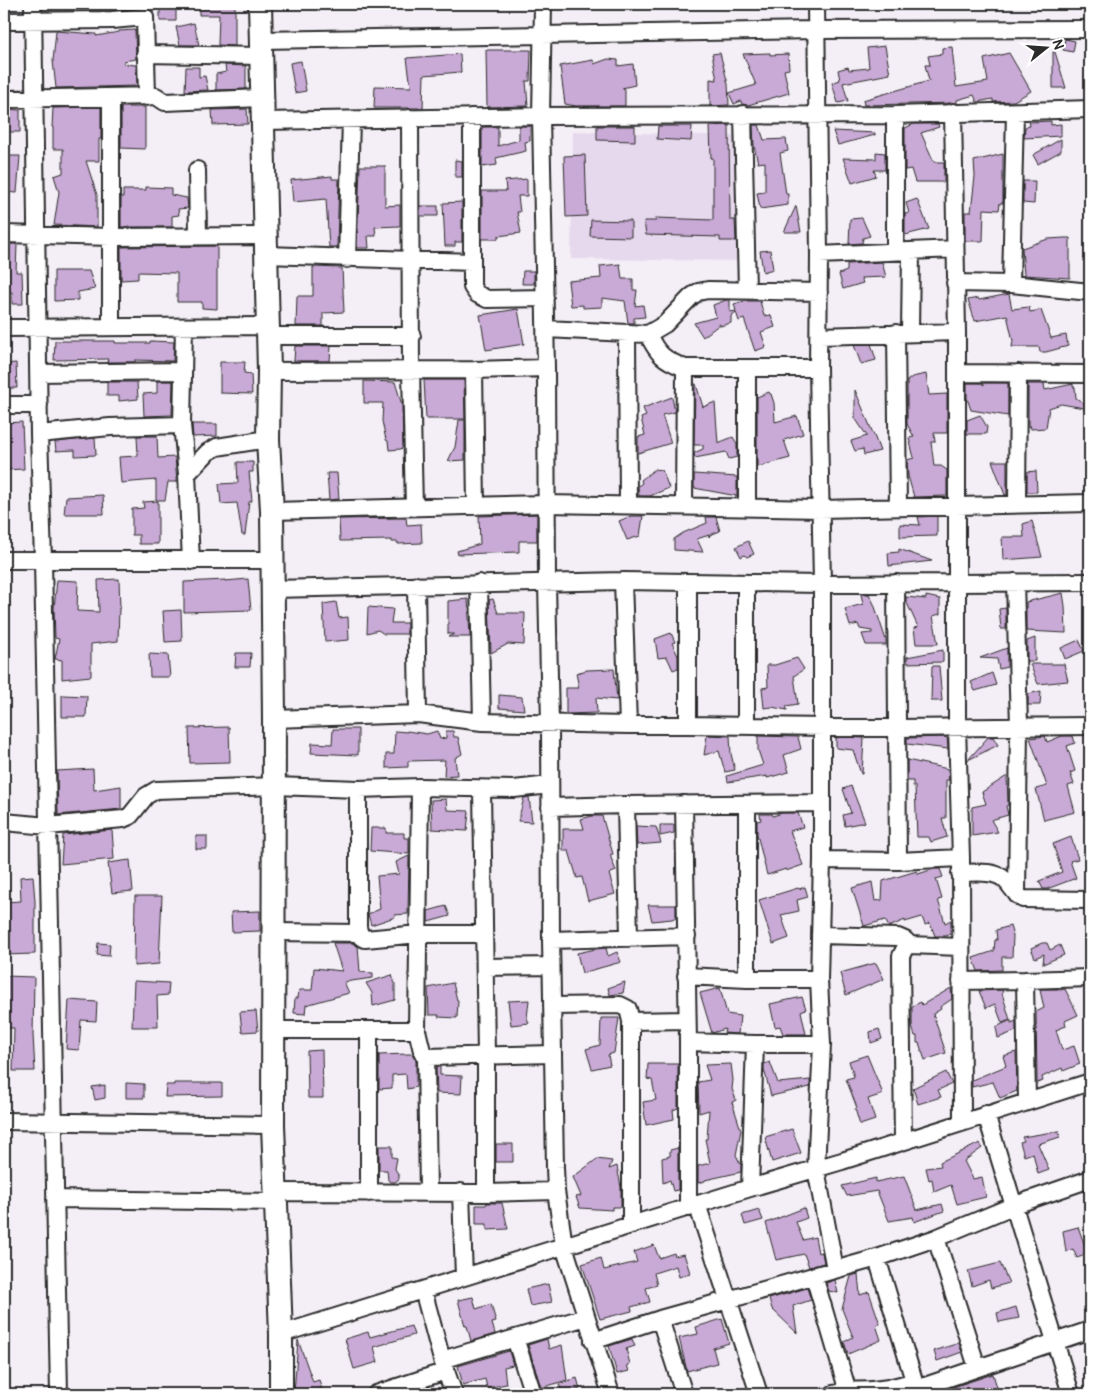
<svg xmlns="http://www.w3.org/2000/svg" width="1094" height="1398" font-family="Pangolin,sans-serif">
<rect width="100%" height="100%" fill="#f4eef7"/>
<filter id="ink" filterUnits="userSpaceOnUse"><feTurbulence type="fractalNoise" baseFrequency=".02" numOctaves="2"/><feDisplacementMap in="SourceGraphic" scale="10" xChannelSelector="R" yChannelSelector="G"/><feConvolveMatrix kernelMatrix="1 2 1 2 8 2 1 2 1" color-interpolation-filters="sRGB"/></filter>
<g filter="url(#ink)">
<path fill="#e7d9ed" d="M573,131L740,136L746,261L571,259Z"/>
<path fill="#c9a9d5" stroke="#2b2b2b" d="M160,4H176V21H160Z
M199,4H235V46L218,45L219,15H199Z
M194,23L199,45H180L176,27Z
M135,30L136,59L124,61V64L136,65L137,86L56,88L53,61L56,31L96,34V36L119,32V31Z
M1065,39L1075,41L1073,52L1063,50Z
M885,46L890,74L843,83L848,101L838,103L832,83L840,80L838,70L848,67L849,70L869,68L867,48Z
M952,47L956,87L988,82L984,59L1009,53L1031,91L1014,101L993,102V99L977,102L974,95L957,100V103L864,105L863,100L929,81L925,65H930L928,56L942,54V48Z
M486,50H531L530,81H526L528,106L487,107Z
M1053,52H1055L1066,88H1053Z
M720,53L728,84L729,105L710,106V79L717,80L712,54Z
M770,53V55L788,54L789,69L784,70L789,93L748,105L742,104L741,101L734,104L729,93L756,85L743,54Z
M460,54L461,72L424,75L423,108H374L375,86L411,87L407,58Z
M608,59L618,60V66L633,64L635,85L622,88L625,89V106H576L565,104L560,66L593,60L594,64Z
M301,61L306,91L295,93L290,63Z
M225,65L246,66V89L216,90V74L226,72Z
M186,67H199V77L205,76L208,90L185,91Z
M101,107V139H99V161H86L97,195V227L54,225L59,192L54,176L63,173V149H53V127H52L53,108Z
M121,107H145V149L121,148Z
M4,109L20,110V132H4Z
M247,109L248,124L213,125L212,110Z
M1051,121V125L1061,124V136L1024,138L1025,127L1030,126L1029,122Z
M914,124H938L939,127L921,133L934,162H944V182H915L911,169L905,170V128Z
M729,125L730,220H735L736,241H720V237L646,235L644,221H656V218L713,220V158H711L710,126Z
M753,125H759L764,140L786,139L788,151L780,153L786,194H788V205L760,209L757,193L765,192V162L758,163L754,146Z
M519,126H530V141L525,142L526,151L496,158L497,165L482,167V127H498V146L519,140Z
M597,126H635V141L597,140Z
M658,126H692L691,141L657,139Z
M833,131L875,133V135L838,145Z
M1061,139V151L1038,164L1033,155Z
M876,152L885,153V170H874L876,176L852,183L843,158L876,159Z
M1003,154V203H1000L999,210L984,209L983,241H965V212H971L975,176L974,161Z
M585,155L587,216L566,217L564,156Z
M4,156H20L17,193L4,192Z
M455,160L462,161V177H455Z
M360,166H385V206L400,205V226L375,227L376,236H368L369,248H357Z
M332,176V179H339L337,247H329L326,199L293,202L291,180Z
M527,179V196H518L520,212H517L521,233L498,236V239H482V191H506L505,181Z
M1023,181H1035L1034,204L1023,203Z
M146,187L171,188V195L187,198L188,208L178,209L179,215L172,216V227H121V197H123V190H146Z
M917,199L929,229L905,235V214L909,213L906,203Z
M462,202V242H455V246H445L443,203Z
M420,206H438V216H420Z
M796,206L801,232H784Z
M862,218L870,236L863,238L862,243L849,244L850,219Z
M591,220L631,221V237L590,236Z
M1064,238H1070V278L1024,275L1022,248L1048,239Z
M4,244H17L16,272H22L23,304H12V292H4Z
M217,246V309L202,308V302H177V273L138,272V279L121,280V247Z
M770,250L773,269L763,272L760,251Z
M882,262L886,277L861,278L863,283L843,289L839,274L847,271V264Z
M620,264L622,279H633V290H637L635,306L643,305L645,317L634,318V323H628L625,301L602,298V307L583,308V305L571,306L568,281L601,278L600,266Z
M313,267L342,268L344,312L323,313V326H296L297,296H313Z
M54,271H89L95,289L78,292V300L54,301Z
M523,271H534V284H522Z
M1009,294L1012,309L1029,307L1030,312L1041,310L1051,338L1066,335L1068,346L1046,352H1040L1039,347H1012L1013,341L1007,315L975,321L968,300L978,298L979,300Z
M726,300H730V312L736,311L734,304L745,301H760L764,316L771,315L775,327L761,332L766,347L755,351L744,319L739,321L736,312L731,316V323L720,326V324L703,337L694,323L716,317L713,305Z
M518,309L524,344L486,350L480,315Z
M55,341H115V343H150V341L174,342L173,361L135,360V362H107L108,359L54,360Z
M871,344L876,360L861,364L854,345Z
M295,346H331L330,361H294Z
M220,362H245L244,373L251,374L252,394L220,393Z
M16,363L17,388H4V364Z
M926,374L929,395L947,394V433H934L935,442H931L934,466H941L947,470V496L914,497L908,476L907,460L914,458L909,438L914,437L907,424V381L912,377Z
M424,380H464L465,419H426Z
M157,381H173L172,415L144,416L143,394L157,393Z
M364,381L395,382L402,405L403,447L401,449L389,450L388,441L386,440L382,421L383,403H364Z
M107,382H137L138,399L119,401V396H107Z
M967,383H983V385L986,383H1008V416L971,410L967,398Z
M695,384H696L703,407L715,402L718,443L733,437L737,444V457L729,459L726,452L695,458L694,453L703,449V445H694Z
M1028,384H1044L1045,390L1073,384V387H1075L1076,398L1090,407V409L1061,404L1049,408L1046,428L1031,429L1030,425L1028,427Z
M855,390L875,438L880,451L864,455L863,449L855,451L851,441L867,436L855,418Z
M769,392L770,394H771L774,403L775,422L797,416L803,434L784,440L790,458L757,467V397Z
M672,397L675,412L662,415L671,443L638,453V437L645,435L641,418L646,416L643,408Z
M980,415L987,427L986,434H967V420Z
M459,420H465V460L448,461L455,447Z
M22,422L24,469L4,470V423Z
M192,424H217V436L193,437Z
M137,436H157L158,458L175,457L177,482H168L165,500H156V480L121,483L119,457L138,456Z
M95,438L96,455L75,456V450L56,451L55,442Z
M992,461H1007V495H1005Z
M237,462H253V472H249L252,501L249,502L245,535H242L237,503L221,504L219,484L238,483Z
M655,469L662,470L669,488L650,496H639L638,486L642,483L641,480Z
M1036,471L1037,492H1027V472Z
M327,473H337L339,499L329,500Z
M694,474L737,477V496L694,488Z
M103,495L104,514H64L66,497Z
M158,501V544H139V535H132V509L144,508L143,502Z
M537,514V541H519V552L458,554L457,551L480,544L479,516Z
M631,516H643L640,536L627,540L619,521Z
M937,516V536L900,537V524L920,525L918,517Z
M706,517H716L720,531L710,535L709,537V535L697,539L703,552L674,550V539L683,533L707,523Z
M406,518L407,525L421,524L422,543L398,544V542H392V540L340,541L339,519Z
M1032,521L1042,557L1003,560L1002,537H1024L1023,524Z
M748,541L754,554L747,557L744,555L741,557L736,547Z
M899,549L932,561L889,566L888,553L899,552Z
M119,579L120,608H119L118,641L91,644V676L62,679V660L55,659L59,639L55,638L54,608L57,580L78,581L77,611L99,612L98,580Z
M248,579L251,610L184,612V582L225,580V581Z
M1063,593L1065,606L1066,633L1026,631V602Z
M861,594H869L874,604L886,640V645H866L862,634L872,633V631L860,629L858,624L850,626L845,609L863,604Z
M926,596L940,599V614L933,616L938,644H916L914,628L918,627L906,601V597L926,599Z
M468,599L470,637H448L454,634H448V601Z
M493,599L498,613H525L524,645L508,644L491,653L489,600Z
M336,602L339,618L348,617L349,640L325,642L323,604Z
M368,607L393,609L391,623H407V634H384L378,630L367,633Z
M1006,608V629H1001L999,609Z
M181,610L182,641L165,642L163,611Z
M671,633L675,642L672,643L678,656V668L673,670L667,657L658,658L655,639Z
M1035,638V661H1027V641Z
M1079,640L1084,651L1065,659L1061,648Z
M1007,648V667L999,669L997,659L980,658Z
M943,650V662L907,663V657Z
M236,653H251L250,667H235Z
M149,654L168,655L170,677H150Z
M797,658L804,669L794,676L798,704L786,706L787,710L772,707L764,708L762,688L768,687L767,665H775Z
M1030,664H1064L1068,681L1038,684Z
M932,666H939L942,701H931Z
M614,669L617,700L596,698L597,713L566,714V688H579L576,673L587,670Z
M992,673L996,685L975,691L971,682Z
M1041,691L1040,705H1028V694Z
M62,695L87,696L86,717H62Z
M499,695L522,697L524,710L499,708Z
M229,727L230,762L190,763L189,728Z
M333,729H358V755L311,753L312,743L332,744Z
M395,731L407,732V731L427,734L437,731L440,739L446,738V731H453L454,737H458L462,754L455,758L457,775L444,776L445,760L408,761V767L386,768V754H394Z
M707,735L730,736L731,754L735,770L725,772L719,751L704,755Z
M758,736L798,737L801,749L784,755L789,772L767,778V776L728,782L727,776L763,765L758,750Z
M1045,736L1047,742L1062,736H1073L1075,743L1067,746L1075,771L1070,773L1074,784L1068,786L1075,812L1044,820L1036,789L1047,786L1030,738Z
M842,737L864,738L862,774H861L853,750L836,748V738Z
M947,737L948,749L907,744V738Z
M988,737H993L998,745L968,760Z
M907,760L948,769L949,780H946V818H942L947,837L931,842L929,837H917L915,786H913V781H907Z
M93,769L94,790L121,786V809L58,815L57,771Z
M1007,776L1008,805L1006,806L1008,815L991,820L998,832L972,836V807L986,804L982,792Z
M851,786L865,822L845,826L843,815L851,813L843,789Z
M529,797L532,822L518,821L524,798Z
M446,799L447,810L469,811L467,831L432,829L431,800Z
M782,813H798L803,827L790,831L803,865L786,871V869L767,875L757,834V821L761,820L760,814H772L773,816Z
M592,816H602L613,854L610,855L616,871L609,874L615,894L588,901L582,877L577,878L569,851H563V829H584L581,819Z
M660,825H674V833L660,836Z
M636,826L656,827L661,843L637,845Z
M371,828H386V833H404V838H409V854L370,851Z
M112,830L114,859L61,864L63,835Z
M196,836H207V849H196Z
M1071,837L1078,859L1070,861L1076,878L1047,889H1043L1039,881L1062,872L1053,844Z
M409,856L408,914L394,915L395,917L371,925L368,914L380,909L377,876L399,874L396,862Z
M130,860L133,891L112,893L108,863Z
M934,869H940L943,877L936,879L942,899L938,900L945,923L951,920V934L946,936H935L930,923L925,925L922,917L905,922V920L889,927L885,920L864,926L852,888L872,882L875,901L882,900L883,881L917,871L918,874Z
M33,876L35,901V954L4,955V902L21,901L20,877Z
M805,887L808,897L797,900L799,911L781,915L789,938L773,944L759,900L798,888L799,889Z
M135,896H162L159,964L134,966Z
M648,905H676V917L672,919L652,921Z
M446,906L450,916L428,922V911Z
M260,911V931L232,932L231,912Z
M1010,926L1013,936L1012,957H1002V970L978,971L973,958L994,951L995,940H997L996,930Z
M98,943L110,944L109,956L97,955Z
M333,943H352L358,946L360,972L373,973V978L344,982L349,993L306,1005L305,1014L294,1013L295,998H298L299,990H312L314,968L342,971Z
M1042,943H1047L1050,950L1060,945L1064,955L1043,964L1044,954L1035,958L1031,948Z
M606,948L608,956L617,952L621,962L582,973L577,953L596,949Z
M876,963L884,979L846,995L840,973Z
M392,975L395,984V1000L373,1006L372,993L366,983Z
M4,976L34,977L33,1035L35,1071H13L14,1028H4Z
M134,981L169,983L168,995L157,996L158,1027H132Z
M625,982L623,993L610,995L608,988Z
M453,983L457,1000H458L457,1018L438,1017L439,1015H429L428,988Z
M720,988L727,1014L740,1016L738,1034L724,1033L725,1029L712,1033L700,993Z
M951,988L952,999L940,1007L941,1009L933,1014L946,1053L925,1060L919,1043H917V1036H915L912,1027V1006L921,1002L922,1005Z
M1042,989H1059V990L1065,989L1078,1015L1065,1021L1066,1026L1056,1030L1062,1050L1074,1046L1080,1064L1063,1071L1062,1068L1042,1077L1043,1081L1037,1083L1036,1012L1044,1008L1040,990Z
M1003,990L1002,993L1010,1020L1002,1023L995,1004L986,1008L979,991Z
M802,997L806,1009L801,1011L806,1034H783L780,1026L775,1027L770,1004Z
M69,1000L97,1002L96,1021L81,1020L79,1050L66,1049Z
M529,1000L527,1018L529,1023L511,1025L508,1001Z
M256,1011L258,1031L242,1032L240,1012Z
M601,1018H619L614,1053L608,1055L610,1065L592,1069L586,1049L600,1045Z
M1011,1020V1023L1016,1021V1031L998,1038L996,1027Z
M879,1029L882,1039L871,1043L870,1032Z
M322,1050L323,1098H308L307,1051Z
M1016,1052L1017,1091L1000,1098L993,1082L972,1087V1080L1006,1066L1003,1056Z
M409,1054H412L416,1060V1087L407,1089L406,1074L392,1075V1088L379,1089V1055Z
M867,1055L883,1094L868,1099L875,1120L860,1125L855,1109L857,1108L846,1079L854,1077L849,1061Z
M770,1062L778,1083L810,1080V1087L771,1096L764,1069V1064Z
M648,1064H678V1108L673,1110L674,1119L646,1125L643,1102L656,1100L652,1080L647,1079Z
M731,1064L733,1080L732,1089L736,1100L732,1102L741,1130L736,1155L741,1165V1172L705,1180V1181L698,1183V1166L710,1163L705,1139H707L709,1110L699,1113L698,1082L710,1080L705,1065Z
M436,1067H440V1075L462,1076L461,1094L437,1093Z
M946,1072L952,1084L938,1090L941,1097L918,1104L913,1088Z
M126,1083L144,1084V1098H126Z
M174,1083H222V1096L165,1097L166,1085H174Z
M105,1085V1098L95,1100L92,1087Z
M792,1129L801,1153L772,1162L765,1137Z
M1059,1131L1060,1137L1038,1144L1049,1170L1038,1174L1033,1153L1024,1156L1020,1142L1024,1141L1022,1137Z
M980,1143L982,1148L964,1161L973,1179L982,1177L986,1197L957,1204L951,1185L934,1192L932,1179L929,1180L926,1168L941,1166L940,1162Z
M496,1144H513V1162H496Z
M379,1146H392V1157L397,1158L395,1169L399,1175V1179L395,1182H390L388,1180L387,1170H379Z
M678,1148V1190L673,1191L670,1180L663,1183L662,1158L670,1156V1150Z
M597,1159L612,1161L609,1169L617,1166L621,1187V1207H612V1210L580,1208L576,1197L581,1196L573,1177Z
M904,1176L917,1210L942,1204L944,1211L914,1222L913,1217L889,1221L877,1191L847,1196L842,1186L876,1178V1182Z
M487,1203H502L508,1229L487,1230V1224H476V1205H486Z
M804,1208L807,1218L796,1222L803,1240L815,1237L818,1253L822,1252L824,1263L809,1267L804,1254L776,1260L766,1223Z
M759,1210L763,1220L745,1225L742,1215Z
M1078,1227L1088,1254L1077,1258L1073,1249L1066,1252L1063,1231Z
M654,1245L659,1258L674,1253L675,1256L684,1254L690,1273L679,1277L676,1266L654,1273L657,1285L646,1288L650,1302L631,1307L632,1311L600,1319L582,1264L601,1258L604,1270L637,1262L634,1252Z
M1000,1263L1009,1283L991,1288L989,1280L972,1286L968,1271Z
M858,1274L860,1295L869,1292L880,1324L876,1325L881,1340L848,1354L844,1342L853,1337L842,1309L851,1276Z
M835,1280L838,1293L829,1291L826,1283Z
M548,1284L552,1302L530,1306L526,1289Z
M807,1288L811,1300L793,1306L797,1333L772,1309L769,1299Z
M473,1297L476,1309L491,1304L496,1322L492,1323L495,1334L471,1341L467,1326H465L458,1300Z
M1016,1307L1019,1318L999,1322L997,1313Z
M722,1319L729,1343L713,1348L717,1363L687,1371L679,1338L698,1334L696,1327Z
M411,1326L414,1335L374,1347L378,1362L354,1369L345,1339L368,1332L370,1337Z
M547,1339L549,1349L562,1345L567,1380L541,1388L528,1345Z
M632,1339L635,1346L626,1349L630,1364L627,1365L629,1371L617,1374L609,1346Z
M298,1340L313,1382L319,1380L322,1390L306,1394H294Z
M959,1343L962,1352L937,1361L934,1351Z
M509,1351L513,1365L504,1367L506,1384L487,1388L485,1379L463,1385L458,1366Z
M993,1374L999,1394H932Z
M577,1378L580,1389L563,1394L559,1384Z"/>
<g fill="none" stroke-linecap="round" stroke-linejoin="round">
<defs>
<path id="street" d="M33,4L39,434L43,560L59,1394
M543,4L541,116L546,368L547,583L550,724L551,940L555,1167L556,1191L564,1246L611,1394
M816,4L819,255L818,368L822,584V860L819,979L822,1044L816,1169L835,1269
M4,21L112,20L145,17L147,97
M261,40L816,30L1090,29
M145,54L261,56
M4,99L156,96L165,102L262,98
M953,112L957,332V727L961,858L962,1122
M743,114L747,290
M895,115V252
M472,117V287L477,294L487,299L545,298
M410,118L411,370L414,508
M263,121L541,116L895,115L1090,109
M197,170L198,236
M4,234L111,237L266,236
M266,255L472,262
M819,255L955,249
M347,259L351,120
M955,283L1011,284L1090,292
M1011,284L1015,112
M111,327V98
M184,327L182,425L187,474L191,561
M4,328L267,326
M546,329L648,334L665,324L691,297L698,292L708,290L819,292
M627,333L628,505
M896,333L898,506
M910,333L911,251
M648,334C657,354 664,360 685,368H818
M268,336H412
M819,336L957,332
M747,369V508
M474,370L476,506
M269,371L474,370L546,368
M39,373L182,371
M957,373L1090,374
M4,405H39
M39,434L110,427L182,425
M187,474L208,452L217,447L268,439
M1017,504L1018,373
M684,506L685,368
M272,511L546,504L820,509L1090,503
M4,560H271
M623,581L628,725
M1015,582L1019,726L1017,895
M479,583L482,722
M896,583L898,861
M416,585L418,714
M272,589L623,581L822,584L1090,582
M274,719L418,714L482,722L628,725H688L897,728L1090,726
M688,725V583
M746,725V583
M420,787L417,1030L422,1051L426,1057L428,1193
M358,789V928L361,937L365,939L419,934H484
M482,789L486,1055V1193
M684,804L688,1042V1208
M626,805L629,938
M550,807L626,805L821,803
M4,822L48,826L123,819L130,816L146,796L156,790L275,786L358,789L420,787L514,789L550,785
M822,860L898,861L961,858
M960,873C973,873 994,870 1004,879C1011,885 1014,894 1023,899L1090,900
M273,932L359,933
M820,935L898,937L905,940L910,945
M551,940L687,936
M485,967L551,966
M686,976L747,979H819
M747,979V804
M961,981L1025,980
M552,1006L620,1005L628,1009L631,1021V1225
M631,1021L687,1020
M272,1030H417
M688,1042L755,1044H822
M426,1057L553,1054
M1027,1102L1025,980L1090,978
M986,1114L1071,1394
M4,1121L273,1125
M903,1141L901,956L905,948L910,945L960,947
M750,1188L755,1044
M276,1192L486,1193L556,1191
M461,1192L464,1277
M369,1193V1030
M55,1199L276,1202
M697,1204L759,1394
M936,1238L977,1367
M877,1258L918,1394
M814,1276L846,1385L841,1393L833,1394
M423,1290L442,1360L454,1394
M660,1319L684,1394
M281,1334L750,1188L842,1161L1090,1082
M515,1338L533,1394
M593,1341L660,1319L877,1258L936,1238L1015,1205L1090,1179
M442,1360L586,1317
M916,1389L1090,1330
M844,1390C870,1392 889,1389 914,1381
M376,1394L446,1371"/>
<path id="secondary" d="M260,4L269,371L268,439L272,511L274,719L273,1125L281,1334V1394"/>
</defs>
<use href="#street" stroke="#2b2b2b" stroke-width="20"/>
<use href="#secondary" stroke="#2b2b2b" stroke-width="26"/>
<use href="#street" stroke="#fff" stroke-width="16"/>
<use href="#secondary" stroke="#fff" stroke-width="22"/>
</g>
</g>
<rect width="1094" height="1398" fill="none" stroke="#fff" stroke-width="20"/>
<rect x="10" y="10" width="1074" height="1378" fill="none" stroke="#2b2b2b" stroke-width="2" filter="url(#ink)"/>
<g transform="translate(1046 48) rotate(73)" stroke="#ffffff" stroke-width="4" paint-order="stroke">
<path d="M0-4L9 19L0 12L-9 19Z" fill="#2b2b2b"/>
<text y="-8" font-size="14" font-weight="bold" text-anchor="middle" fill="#2b2b2b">N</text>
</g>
</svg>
